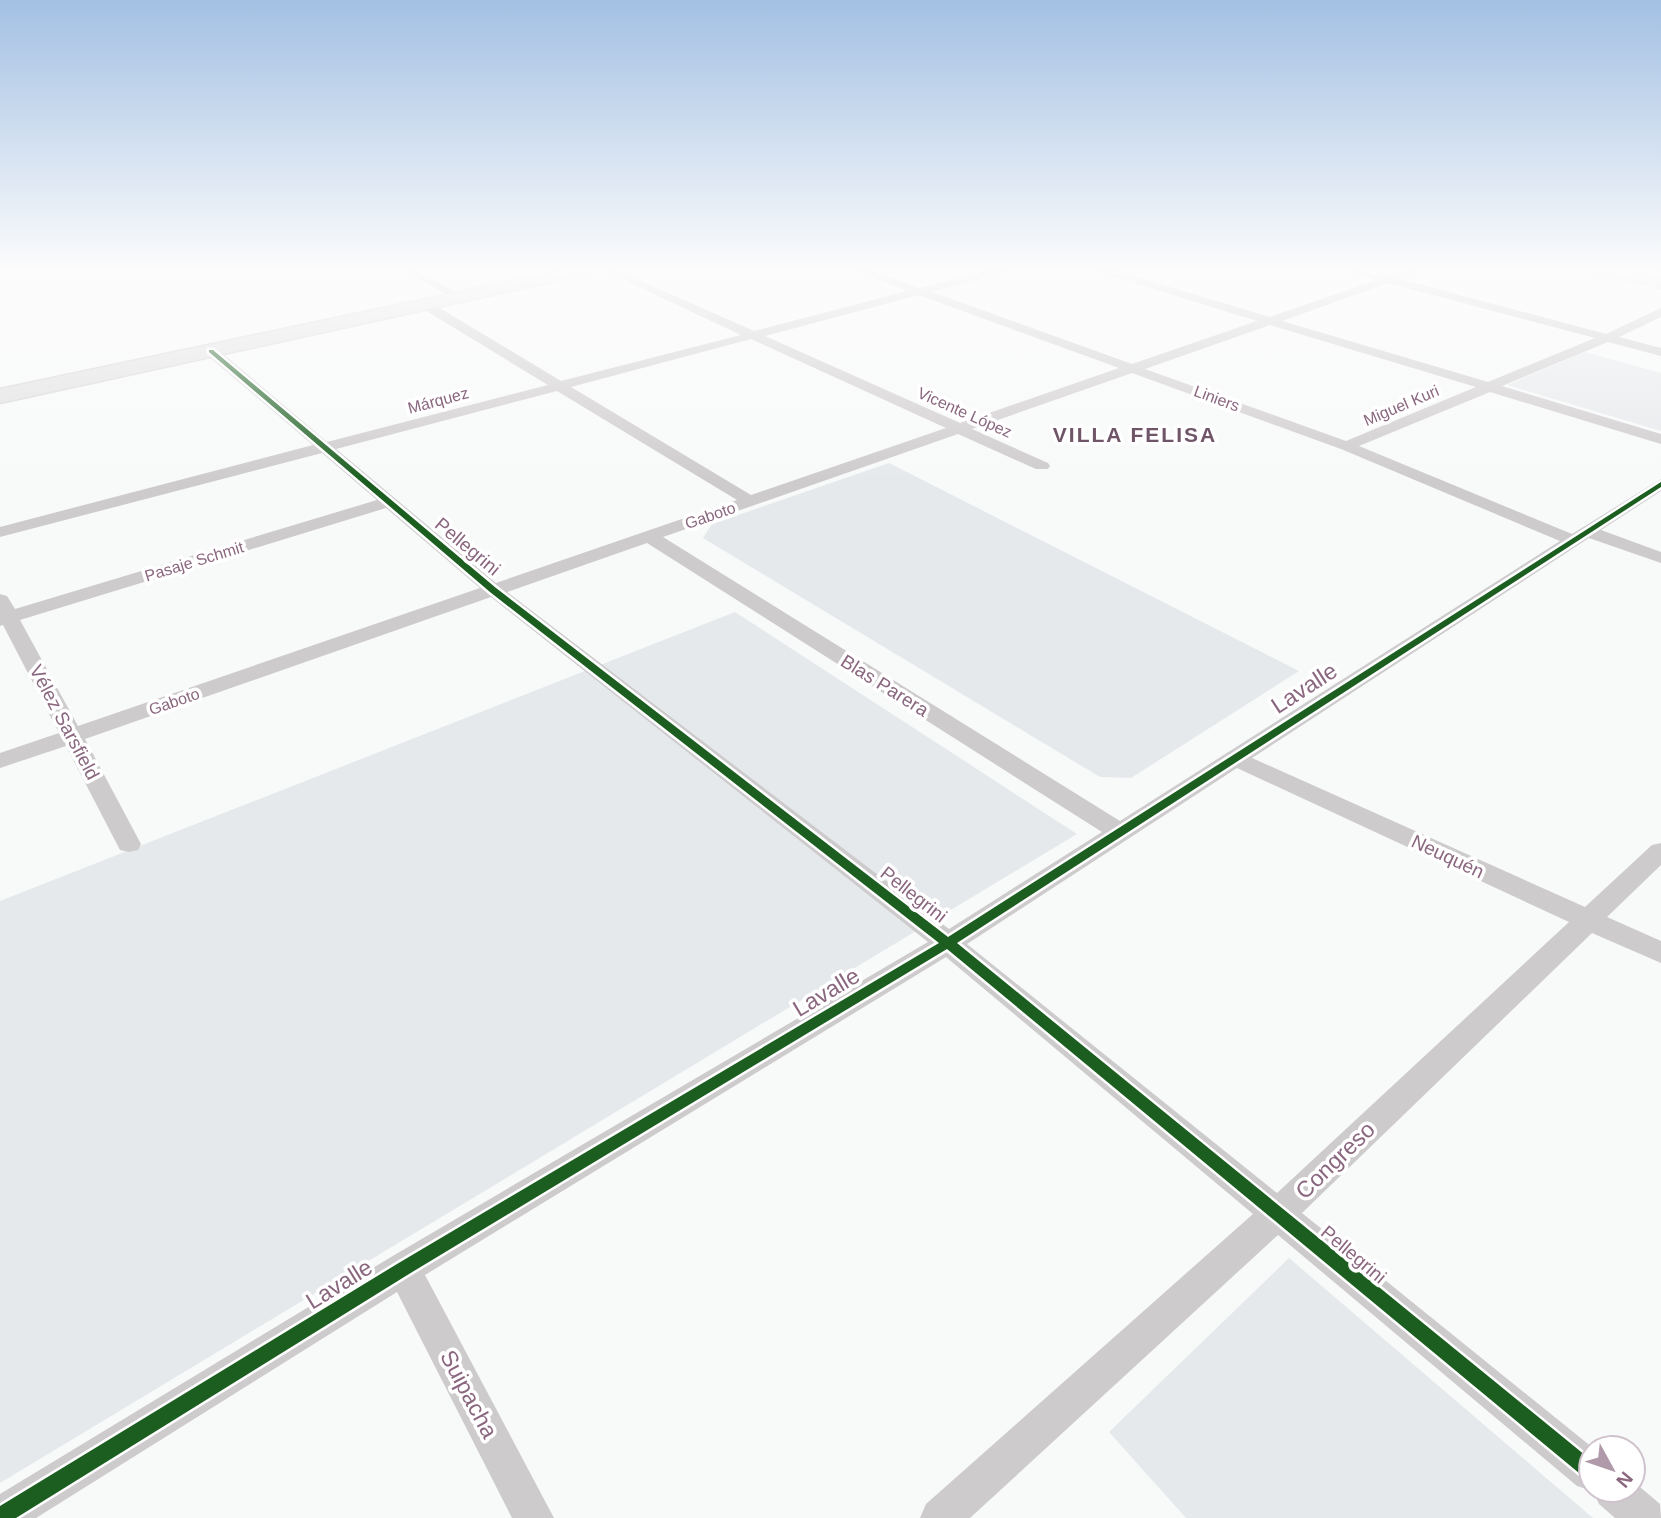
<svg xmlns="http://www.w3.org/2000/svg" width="1661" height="1518" font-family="Helvetica,sans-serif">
<rect width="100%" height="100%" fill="#f8f9f9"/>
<path fill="#e6e9ec" d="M1585,352L1661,373V431L1507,385Z
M889,463L1299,671L1131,778L1100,777L703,538L712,524Z
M735,612L1077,834L0,1483V901Z
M1289,1258L1593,1518H1186L1109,1432Z"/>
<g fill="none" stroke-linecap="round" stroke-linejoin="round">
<defs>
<path id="secondary" d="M1590,269H1617L1661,278V288L1593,272Z"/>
<path id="primary" d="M567,269H598L589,274L0,403V389Z"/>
</defs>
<use href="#secondary" stroke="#d7d5d7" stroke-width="3"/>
<use href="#primary" stroke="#d6d5d6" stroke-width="3"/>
<path fill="#cecbcd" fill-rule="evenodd" d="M401,269H415L464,297L454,299Z
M601,269H614L754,331L907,291L852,269H867L920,288L994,269H1011L1010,271L932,292L1132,364L1257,321L1095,271L1094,269H1110L1270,317L1376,280L1342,269C1358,269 1371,275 1386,276C1396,276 1410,269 1424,269L1400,279L1606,334L1661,308V317L1619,337L1661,348V356L1608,342L1502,386L1661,434V444L1490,392L1359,446L1572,534L1661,479V491L1601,530L1661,552V563L1589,538L1252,758L1585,907L1652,845L1661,843V865L1607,917L1661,941V963L1592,933L1302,1213L1593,1448L1591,1490H1633V1481L1660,1504L1661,1518H1615L1599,1504L1593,1491L1577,1486L1278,1235L970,1518H920L926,1504L1253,1214L946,957L425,1275L554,1518H512L397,1292L36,1518H0V1494L391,1257L928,942L491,597L85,739L141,844L138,850L129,852L120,850L66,746L0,768V753L59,733L3,625L0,626V594L7,596L15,609L377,500L322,453L0,537V527L313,445L206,354V348H216L327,442L548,385L420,307V301H428L561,381L741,335ZM1388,283L1595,338L1488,382L1282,321ZM919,295L1119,368L960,423L765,336ZM1270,325L1476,387L1346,441L1145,369ZM751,339L946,428L751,495L571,387ZM1132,373L1341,449L1560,541L1120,821L663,537L958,434L1036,469H1048L1050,466L1048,463L972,429ZM557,391L737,500L496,583L336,449ZM386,508L480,588L78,726L20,620ZM647,543L1102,832L949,929L507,592ZM1237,768L1569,922L1277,1193L967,944Z"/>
<use href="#secondary" fill="#e1e0e0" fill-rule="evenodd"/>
<use href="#primary" fill="#e1e0e0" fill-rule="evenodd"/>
<defs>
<path id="cycleway" d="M209,350H213L496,588L948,937L1661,482V487L957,943L1591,1460V1481L1585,1478L947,949L409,1274L16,1518H0V1506L397,1264L939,943L490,592L209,352Z"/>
</defs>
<use href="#cycleway" stroke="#fff" stroke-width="5"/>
<use href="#cycleway" fill="#1b5e20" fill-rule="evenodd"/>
</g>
<linearGradient id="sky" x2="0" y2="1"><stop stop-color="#a3c0e3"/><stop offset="0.56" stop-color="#fcfcfc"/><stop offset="1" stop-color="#fcfcfc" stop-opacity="0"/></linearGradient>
<rect width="1661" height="481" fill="url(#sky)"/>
<g text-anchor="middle" stroke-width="7" stroke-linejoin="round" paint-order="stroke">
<g font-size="16" fill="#8a677f" stroke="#fff">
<text transform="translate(1217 398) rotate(20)" y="6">Liniers</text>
<text transform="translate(438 400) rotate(-15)" y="6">Márquez</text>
<text transform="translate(1401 405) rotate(-23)" y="6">Miguel Kuri</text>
<text transform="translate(965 412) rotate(24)" y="6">Vicente López</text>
<text transform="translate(710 515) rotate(-19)" y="6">Gaboto</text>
<text transform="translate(194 561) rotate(-17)" y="6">Pasaje Schmit</text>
<text transform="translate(174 701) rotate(-19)" y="6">Gaboto</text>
</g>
<g font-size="19" fill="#8a677f" stroke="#fff">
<text transform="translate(468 546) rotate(40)" y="7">Pellegrini</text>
<text transform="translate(885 685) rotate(32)" y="7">Blas Parera</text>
<text transform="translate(65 722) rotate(62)" y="7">Vélez Sarsfield</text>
<text transform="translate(1448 856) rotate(25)" y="7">Neuquén</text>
<text transform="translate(914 894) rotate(38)" y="7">Pellegrini</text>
<text transform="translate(1354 1254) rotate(40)" y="7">Pellegrini</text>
</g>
<g font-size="21" font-weight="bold" letter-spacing="2" fill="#6f5567" stroke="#fff">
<text x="1135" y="442">VILLA FELISA</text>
</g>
<g font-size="23" fill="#8a677f" stroke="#fff">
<text transform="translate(1304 688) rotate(-33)" y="8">Lavalle</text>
<text transform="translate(826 992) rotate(-31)" y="8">Lavalle</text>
<text transform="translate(1335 1160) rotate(-44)" y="8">Congreso</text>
<text transform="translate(339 1284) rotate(-32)" y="8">Lavalle</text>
<text transform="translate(469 1394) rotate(62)" y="8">Suipacha</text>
</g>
</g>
<g transform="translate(1612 1469) rotate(130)"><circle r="33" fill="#ffffff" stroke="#d0c2cc" stroke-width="2"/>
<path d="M0-5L12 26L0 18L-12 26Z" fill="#b09aaa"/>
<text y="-10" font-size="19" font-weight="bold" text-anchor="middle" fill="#8a677f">N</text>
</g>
</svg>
